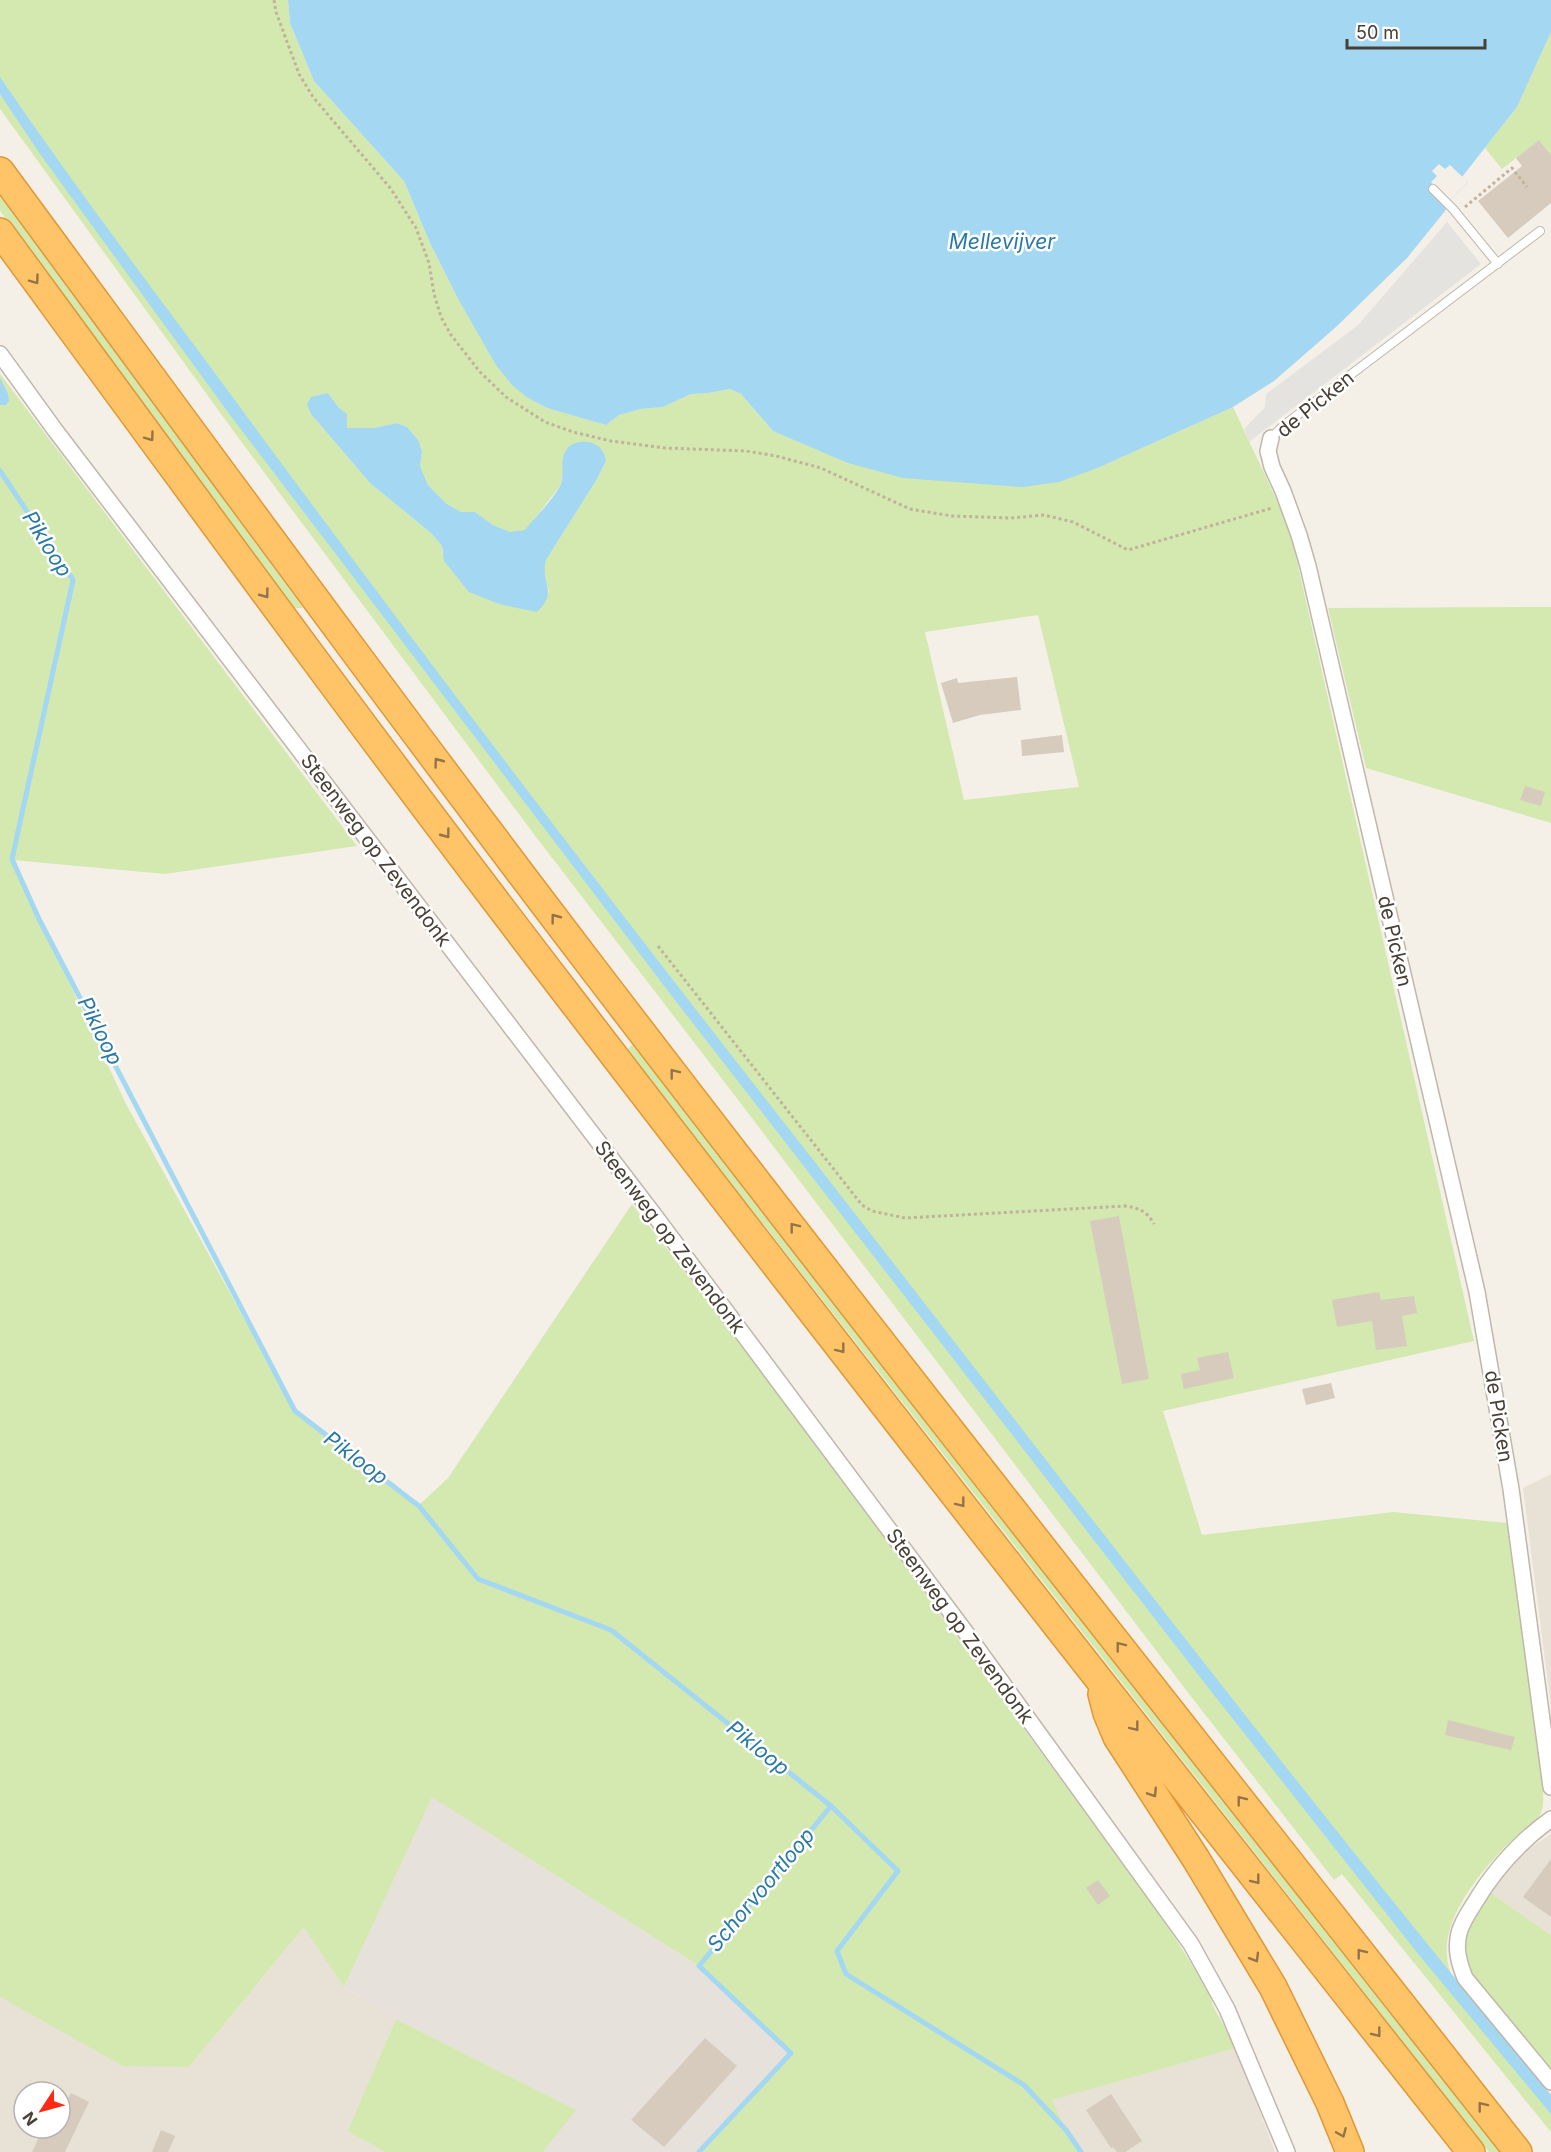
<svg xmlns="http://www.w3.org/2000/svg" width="1551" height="2152" font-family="Inter,sans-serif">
<rect width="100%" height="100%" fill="#f4f0e8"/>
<path fill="#e8e1d6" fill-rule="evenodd" d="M1551,1474V1707L1523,1488Z
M1551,1834V1935L1488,1891L1521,1854Z
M305,1926L344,1987L396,2019L349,2131L385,2152H0V1997L123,2065L189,2067ZM24,2092H60V2128H24Z
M1236,2048L1275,2152H1081L1066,2130L1051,2100Z"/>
<path fill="#e7e1dc" d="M432,1796L699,1966L791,2053L703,2152H543L575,2110L396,2019L344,1987Z"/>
<path fill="#d3e9b0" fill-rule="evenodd" d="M0,0H288L290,23L314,81L404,181L430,243L457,297L528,398L547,408L606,425L619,415L641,409L663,407L691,394L708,393L730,389L741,394L773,431L800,442L1100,467L1233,407L1287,522L1293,544L1474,1341L1163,1411L1202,1535L1393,1512L1507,1523L1543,1790C1543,1798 1544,1806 1541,1813C1535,1825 1519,1833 1510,1842C1483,1868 1442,1917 1447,1957C1447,1963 1450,1969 1451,1975L1551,2095V2132L1342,1874L1334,1880L1186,1690L726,1084L533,833L240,440L0,109ZM328,393L339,408L347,428H374L397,423L407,427L419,441L422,452L420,466L428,485L447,504L461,512H475L493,525L510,532L525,531L560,486L563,476L606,461L597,479L546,560L544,569L549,593L442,553V546L431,533L370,483L311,414ZM1038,615L1079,787L964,800L925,632Z
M1551,32V155L1539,140L1502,169L1485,148L1517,107Z
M0,193L303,608H291L0,211Z
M0,374L357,846L165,874L12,860L126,1104L295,1411L419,1505L448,1478L632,1204L775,1388L1165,1922L1209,1992L1213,2006L1236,2048L1052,2100L1066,2130L1081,2152H703L791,2053L699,1966L432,1797L344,1987L304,1927L189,2067L123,2066L0,1997Z
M1551,607V823L1366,768L1328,608Z
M634,1043L1501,2152H1489L627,1050Z
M1488,1891L1551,1935V2073L1465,1968V1941L1467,1929Z
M396,2019L576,2110L543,2152H385L348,2131Z"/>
<path fill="#e5e3e0" d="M1447,222L1481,264L1249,442L1244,429L1265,407L1266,394L1358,325Z"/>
<path fill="#a3d7f2" d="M288,0H1551V32L1517,107L1462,177L1468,182L1450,200L1445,211L1407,258L1336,327L1274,381L1233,407L1100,467L1059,482L1023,487L903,478L848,463L773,431L741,394L730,389L708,393L691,394L663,407L641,409L619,415L606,425L547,408L528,398L512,385L496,365L457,297L430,243L404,181L314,81L290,23Z
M0,77C79,193 165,305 248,418C433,669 622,916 814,1161C1058,1474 1298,1790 1551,2095V2114L1419,1955L1207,1686L678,1004L230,415L40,154L0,94Z
M0,378L8,394L9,401L6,405H0Z
M328,393L339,408L347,414V428H374L397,423L407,427L419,441L422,452L420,466L428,485L447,504L461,512H475L493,525L510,532L525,530C536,516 552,501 560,486C566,473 558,461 567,449C574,439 597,439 603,452C605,454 605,458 606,461L597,479L546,560C540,582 559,592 537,612L499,604L469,592L444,561L442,546L431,533L370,483L311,414L307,404L311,397Z"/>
<path fill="#f4f0e8" d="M1439,164L1445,169L1450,165L1468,182L1450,200L1431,182L1437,176L1432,171Z"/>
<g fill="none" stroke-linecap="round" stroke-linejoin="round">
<path stroke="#a3d7f2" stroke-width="5" d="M0,471L73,580L12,859L39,919L295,1411L419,1506L478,1579L611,1630L831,1806L898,1871L837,1951L846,1974L1024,2085L1066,2130L1081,2152
M699,2152L791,2053L699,1966L831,1806"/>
</g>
<path fill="#d6cbbd" d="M1539,140L1551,155V203L1508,238L1478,201L1522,166L1516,158Z
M1017,677L1021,710L980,715L953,723L941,683L957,678L958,683Z
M1062,735L1064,752L1022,756L1021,740Z
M1525,786L1545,792L1541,806L1520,800Z
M1119,1216L1149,1379L1122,1384L1090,1221Z
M1379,1292L1381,1300L1414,1296L1417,1313L1402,1316L1407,1346L1376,1350L1372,1321L1337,1327L1332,1300Z
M1228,1352L1234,1378L1184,1389L1181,1374L1200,1370L1197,1358Z
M1331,1383L1335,1398L1306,1405L1302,1389Z
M1448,1720L1515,1737L1511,1750L1445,1735Z
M1551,1859V1917L1523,1897Z
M1098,1880L1110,1896L1098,1905L1086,1888Z
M705,2038L737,2066L664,2147L631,2120Z
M71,2093L89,2102L65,2152H32L42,2131L52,2136L55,2128H60L63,2109Z
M1111,2094L1142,2141L1125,2152H1117L1113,2147L1111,2148L1086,2110Z
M161,2130L175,2136L168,2152H152Z"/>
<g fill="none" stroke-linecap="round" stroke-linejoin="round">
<defs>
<path id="service" d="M1433,189L1453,209L1498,264
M1271,438L1283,426L1540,231"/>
<path id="minor" d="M0,354L55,430L655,1216L964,1630L1191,1944L1227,2009L1287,2152
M1271,438L1268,451L1272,467L1283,491L1299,535L1308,566L1477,1292L1511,1489L1551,1787
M1551,1819C1518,1843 1494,1870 1474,1904C1468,1913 1462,1922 1459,1933C1455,1949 1459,1963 1465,1978L1551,2082"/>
<path id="motorway" d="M0,171C196,437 391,704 591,966C896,1365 1208,1758 1518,2152
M0,232C187,487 373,742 566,993C864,1382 1167,1767 1471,2152
M1102,1694L1107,1713L1117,1737L1196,1859L1273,1987L1330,2103L1350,2152"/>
</defs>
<use href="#service" stroke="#c0b7aa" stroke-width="10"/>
<use href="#minor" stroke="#c0b7aa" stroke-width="18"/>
<use href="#motorway" stroke="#e19735" stroke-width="30"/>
<path stroke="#c2b29b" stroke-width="3" stroke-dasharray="3 3" stroke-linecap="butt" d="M274,0L276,12L299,74L313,97L391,189L416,228L429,263L434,294L441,317L451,335L480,372L506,397L545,422L573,432L611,441L665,448L746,451L776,456L821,468L910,509L952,516L1011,518L1044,515L1073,522L1128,550L1272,508
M1465,207L1512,168L1527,187
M658,946L862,1205L872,1211L905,1218L1125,1206C1139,1208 1147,1211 1154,1224"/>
<use href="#service" stroke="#fff" stroke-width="8"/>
<use href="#minor" stroke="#fff" stroke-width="15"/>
<use href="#motorway" stroke="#ffc368" stroke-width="27"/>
</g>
<defs><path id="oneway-chevron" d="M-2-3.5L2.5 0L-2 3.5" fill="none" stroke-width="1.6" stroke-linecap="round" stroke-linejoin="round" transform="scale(1.5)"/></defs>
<g stroke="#91744a">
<use href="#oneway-chevron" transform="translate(35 280) rotate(54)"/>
<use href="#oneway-chevron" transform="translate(150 437) rotate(54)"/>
<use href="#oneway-chevron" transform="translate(265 594) rotate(53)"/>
<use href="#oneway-chevron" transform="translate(438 762) rotate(-127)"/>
<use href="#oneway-chevron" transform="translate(446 834) rotate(53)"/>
<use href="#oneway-chevron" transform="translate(555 918) rotate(-127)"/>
<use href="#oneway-chevron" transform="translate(674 1073) rotate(-128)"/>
<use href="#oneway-chevron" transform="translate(794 1227) rotate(-128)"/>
<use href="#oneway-chevron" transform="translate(841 1349) rotate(52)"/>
<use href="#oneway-chevron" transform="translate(961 1503) rotate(52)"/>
<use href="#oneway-chevron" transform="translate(1120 1646) rotate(-128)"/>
<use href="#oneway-chevron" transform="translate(1135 1727) rotate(52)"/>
<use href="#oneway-chevron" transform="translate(1153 1793) rotate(57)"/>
<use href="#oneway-chevron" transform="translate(1241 1800) rotate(-128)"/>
<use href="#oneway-chevron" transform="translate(1256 1880) rotate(52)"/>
<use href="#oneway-chevron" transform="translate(1361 1953) rotate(-128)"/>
<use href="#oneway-chevron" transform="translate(1255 1958) rotate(59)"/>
<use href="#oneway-chevron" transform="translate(1377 2033) rotate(52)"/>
<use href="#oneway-chevron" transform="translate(1482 2106) rotate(-128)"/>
<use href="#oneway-chevron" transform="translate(1342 2133) rotate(67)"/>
</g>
<g text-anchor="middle" stroke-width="5" stroke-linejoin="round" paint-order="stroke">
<g font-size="20" fill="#484036" stroke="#fff">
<text transform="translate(1315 404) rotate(-39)" y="7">de Picken</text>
<text transform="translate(376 850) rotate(53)" y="7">Steenweg op Zevendonk</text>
<text transform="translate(1395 941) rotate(77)" y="7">de Picken</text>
<text transform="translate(670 1237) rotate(53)" y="7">Steenweg op Zevendonk</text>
<text transform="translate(1499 1416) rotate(81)" y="7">de Picken</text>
<text transform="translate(960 1626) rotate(54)" y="7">Steenweg op Zevendonk</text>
</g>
<g font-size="21" font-style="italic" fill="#2979a6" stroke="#fff">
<text x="1002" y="249">Mellevijver</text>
<text transform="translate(47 544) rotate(58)" y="7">Pikloop</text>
<text transform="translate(100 1031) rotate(63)" y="7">Pikloop</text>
<text transform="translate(356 1458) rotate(37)" y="7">Pikloop</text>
<text transform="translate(758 1748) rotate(39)" y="7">Pikloop</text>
<text transform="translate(761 1890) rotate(-50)" y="7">Schorvoortloop</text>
</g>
</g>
<g transform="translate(42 2110) rotate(234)"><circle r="28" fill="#ffffff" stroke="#b6b3af" stroke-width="1.5"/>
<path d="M0-4.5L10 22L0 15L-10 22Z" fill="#ff2914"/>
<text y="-9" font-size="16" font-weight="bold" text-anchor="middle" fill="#484036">N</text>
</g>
<path d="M1347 39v9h138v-9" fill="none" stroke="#484036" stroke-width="3"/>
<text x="1356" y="39" font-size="18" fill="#484036" stroke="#ffffff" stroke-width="4.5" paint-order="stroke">50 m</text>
</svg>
